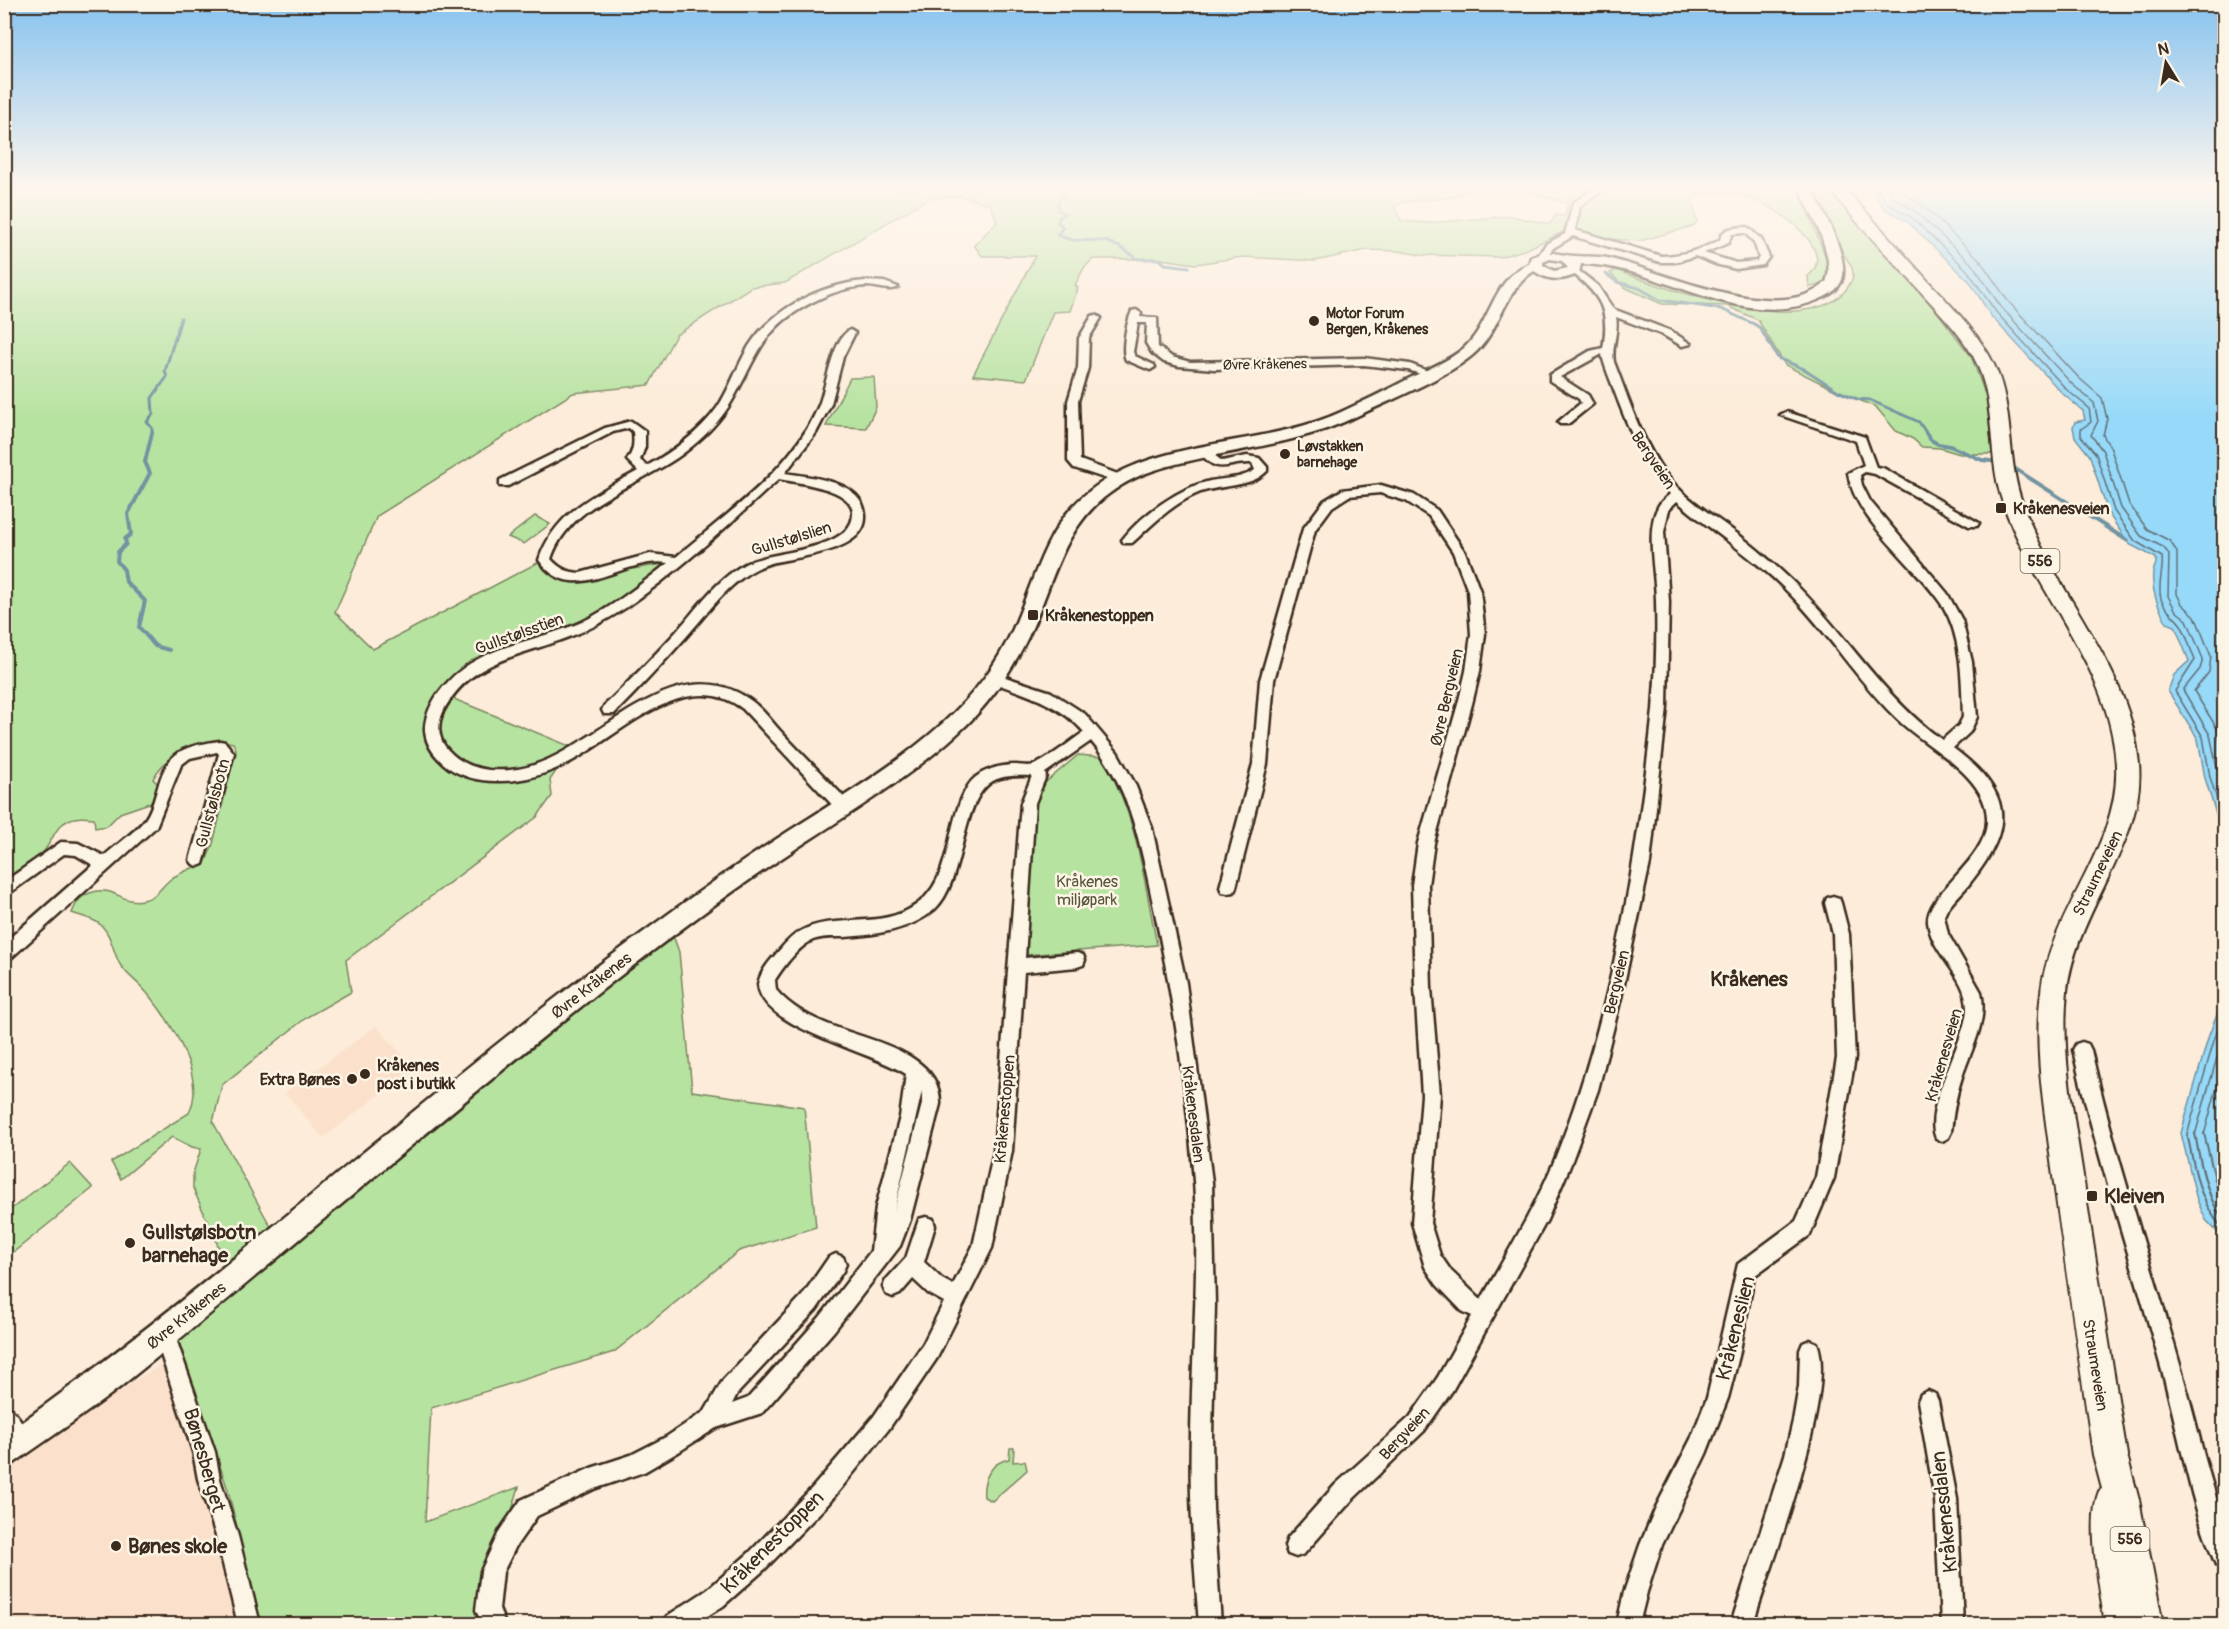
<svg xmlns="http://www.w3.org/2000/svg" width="2229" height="1629" font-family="Pangolin,sans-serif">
<rect width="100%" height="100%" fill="#fcecd9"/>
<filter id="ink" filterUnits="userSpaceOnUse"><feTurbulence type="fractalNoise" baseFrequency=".0167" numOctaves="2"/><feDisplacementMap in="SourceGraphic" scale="12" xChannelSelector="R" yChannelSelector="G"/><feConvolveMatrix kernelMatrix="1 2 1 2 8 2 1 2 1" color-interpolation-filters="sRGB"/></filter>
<g filter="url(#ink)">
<path fill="#fbe1cb" d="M376,1026L414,1068L323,1138L285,1093Z
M174,1356L249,1624H5L4,1468L84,1413Z"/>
<path fill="#b7e3a1" stroke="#798660" stroke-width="1.5" d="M5,189H1469C1443,206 1420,194 1394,206L1401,221L1429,223L1510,216L1550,224L1556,215L1565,216L1568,203L1518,189H1798L1829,265C1828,280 1824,286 1809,287L1808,276C1839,252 1779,209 1757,201C1739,193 1712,189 1694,197L1692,200L1697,222L1693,226L1640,241L1610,239L1575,229L1567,230L1527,249L1500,257L1421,255L1398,251L1366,250L1315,261L1243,257L1196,264L1161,259H1093L1084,268L1075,285L1078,288L1070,311L1053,312L1026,380L973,375L1035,256H982L974,245L997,222L990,204L960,196L929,198L785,283L751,287L676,335L649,385L573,393L377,516L335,612L373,649L539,562L583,577L676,562L581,627L485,655L439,693L572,747L550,780L552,796L537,817L346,960L351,992L307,1017L222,1085L213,1122L271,1227L226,1264L193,1188V1173L201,1149L192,1147L172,1137L121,1179L111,1162L189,1113C207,1077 170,1020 147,993C139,983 129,977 121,966C113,954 113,937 101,925C95,919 80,916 72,913C76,903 79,897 90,893C114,884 122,905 143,900C158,897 161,886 172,878C183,871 195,868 206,861L213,844L236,749L233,743C204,736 167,752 153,779L158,784L157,795L152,802L120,813L107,826L95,828L94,818C85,817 75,816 67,821C56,826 52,841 44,851C33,864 18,874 5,885Z
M1814,189H1829L1925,296L1971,356L1987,399L1992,454H1960L1940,448L1922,447L1913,439L1896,431L1876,407L1837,391L1785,365L1758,320L1727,306L1662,304L1624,287L1610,273L1616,270C1665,289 1803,338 1844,292C1847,289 1852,281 1853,276C1854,265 1844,256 1839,248C1829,230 1822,208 1814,189Z
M874,377L876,407L866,428L826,426L850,378Z
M535,516L550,524L524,544L508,537Z
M1078,755L1102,757C1137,813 1144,881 1157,945L1024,955L1032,803L1046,782Z
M670,927L679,952L692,1091L804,1107L816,1227L739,1251L614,1352L431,1408L425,1522L519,1487L483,1608L491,1624H260L228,1490L177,1336Z
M70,1163L93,1188L5,1259V1214Z
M1010,1448H1014L1013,1462L1025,1461L1027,1470L992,1501L984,1497C982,1480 991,1462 1009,1459Z"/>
<path fill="#97d9f9" stroke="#7293a1" stroke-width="1.5" d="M1870,189H2224V840L2205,778L2198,739L2168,691L2174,675L2189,661L2175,626L2167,623C2158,607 2151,591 2153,572C2154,567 2157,565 2156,558L2129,544L2108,513L2090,456L2075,437L2073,427L2075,422L2085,420L2083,411L2063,394L1991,316L1970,282L1907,221L1884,208Z
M2224,997V1239L2206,1220L2197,1200L2181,1133L2209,1035Z"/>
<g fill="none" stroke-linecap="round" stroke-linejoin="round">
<path stroke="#607076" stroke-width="1.5" d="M1877,189L1888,204L1911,217L1967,270L1996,312L2067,390L2089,408L2091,422L2081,429V436L2096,454L2114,511L2135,541L2162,557C2164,571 2157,584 2161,599C2166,612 2175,616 2181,625C2187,635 2190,649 2195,660L2175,691L2203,737L2210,777L2224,822
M1887,189L1894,198L1916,212L1973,265L2001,307L2072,384L2094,403L2098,421L2091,435L2103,451L2121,508L2141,536L2163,547L2169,554L2168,596L2176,611L2187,620L2203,659L2200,669L2183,690L2210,735L2224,799
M1898,189L1921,204L1979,259L2008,301L2079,378L2102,398L2107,419L2103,435L2111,449L2129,504L2147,529L2170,541L2177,552V594L2182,604L2195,616L2211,656L2209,672L2194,691L2218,730L2224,762
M2187,1135L2215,1037L2224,1014
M2195,1135L2224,1033
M2204,1135L2224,1062"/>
<path stroke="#607076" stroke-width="2" d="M2187,1133C2195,1169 2198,1202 2224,1230
M2195,1133C2199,1157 2207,1202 2224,1219
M2204,1133L2218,1192L2224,1206"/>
<path stroke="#7293a1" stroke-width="3" d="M1062,189L1064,196L1058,201V210L1065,214L1059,218L1058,222L1063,228L1057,235L1072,240L1105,241L1120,247L1138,259H1159L1165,264L1189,267
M1606,274L1617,282L1639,288L1660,300L1721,309L1754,324L1760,328L1778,358L1806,370L1838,391L1857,399L1870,400L1919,422L1927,434
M152,434V428L147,422L153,414L152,398L167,377L165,371L181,318"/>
<path stroke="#7293a1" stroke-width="4" d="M152,433L145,462L150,473L128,514L131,534L125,539L126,544L118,552L117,561L124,570L126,582L145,601L139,627L155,646L169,650
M1926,433L1931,440L1938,444L1950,446L1982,460L1998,462
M2009,465L2128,541"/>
<defs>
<path id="street" d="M1594,189H1604L1580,206L1575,230L1661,256C1681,256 1703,249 1720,240C1723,226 1736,228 1747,227L1761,239L1769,257L1763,265L1736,269L1715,264L1695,256L1675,262H1660L1573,236L1553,248L1546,258H1540L1538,256L1546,244L1565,234L1573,203ZM1745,233L1754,242L1759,257L1757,261L1736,263L1704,253L1728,243L1732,234Z
M1574,267L1598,286L1613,309L1671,331L1691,344L1682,346L1663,335L1616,317C1619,332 1611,346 1614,362C1629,400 1641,440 1665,473C1682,496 1705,510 1727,526C1749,542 1770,560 1790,579C1844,630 1881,696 1942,740L1959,725L1963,717C1962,683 1962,638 1944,608C1918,566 1855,522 1848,473L1864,465L1856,441L1780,415L1786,412L1790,413L1865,437L1876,467L1883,468L1979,523L1977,526H1969L1875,474L1865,472L1860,475L1862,485L1870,501L1947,593L1962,620L1972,662L1977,717L1970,732L1953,748C2012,792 2016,826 1970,883C1962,894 1948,904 1944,916L1948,934L1981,992C1988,1022 1971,1049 1962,1077C1956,1095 1953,1113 1951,1132L1948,1138L1942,1141L1936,1138C1922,1108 1966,1042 1967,1008C1967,975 1931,954 1928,922C1926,892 1989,860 1987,818C1986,773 1923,746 1895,717C1856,679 1828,632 1789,593C1754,557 1714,533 1677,501L1669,509L1664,532L1669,602L1667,707L1650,863L1621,998L1598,1090L1570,1166L1547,1220L1452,1391L1424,1431L1352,1500L1304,1554L1296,1557L1288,1554L1285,1546L1288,1538L1336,1484L1410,1417L1438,1377L1472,1316L1462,1311L1437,1285L1425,1267L1412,1223L1422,1095L1415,988L1412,885L1418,843L1458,704L1466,671L1471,634L1468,591L1453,552L1429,516L1406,501L1380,493L1349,496L1332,507L1315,530L1274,680L1267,764L1236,887L1234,892L1228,893L1222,892L1220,887L1253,764L1260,680L1303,529L1324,501L1342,490L1381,485L1414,495L1437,510L1465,552L1480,591L1485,634L1480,671L1472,704L1434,843L1428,885L1431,988L1440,1095L1430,1223L1440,1255L1451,1271L1481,1300C1506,1255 1533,1211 1553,1164C1611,1020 1637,863 1653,710C1656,674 1657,636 1656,601C1656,575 1645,530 1658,507C1660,502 1666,498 1670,494C1643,463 1628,428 1614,390C1610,378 1604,366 1602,354L1560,377L1588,395L1593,404L1568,424H1560L1558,422L1581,403L1579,399L1550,381V375L1590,351L1603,348C1610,311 1601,295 1571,272L1569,270Z
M866,281L884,282L898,287C891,292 877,286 867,286C841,287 813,300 791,315C762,335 753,363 737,392C726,414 709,433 690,448C646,485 571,499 551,559C560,569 567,572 580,573L650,554L676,557C727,513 793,469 819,405C826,388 833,337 850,330L855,333L843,357L831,404L816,433L785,473C809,477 857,480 864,509C875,552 797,556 771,563C761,566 751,571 743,577C721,593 704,617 686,637C663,663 639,689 614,714H604L602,710L604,706C629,682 653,657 677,631C697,608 717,579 745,564C771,550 853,552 853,513C853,488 798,483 779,479C730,523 682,569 627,607C610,618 593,628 574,635C524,656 470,658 443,712C437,725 438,739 448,750C459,762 473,768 489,770C504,771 520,770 534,765C598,745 672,652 744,696C760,705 771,721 783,734C802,754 822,774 841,794L850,807L848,811H838L743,709C686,665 619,736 570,762C547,774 522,782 496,781C479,781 463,777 449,768C437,759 426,746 425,731C424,714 436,694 447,683C481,645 537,642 582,622C613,607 641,584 668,563C625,555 573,610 539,560C554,513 597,493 638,471L627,460C634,451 634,443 633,432L629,428L613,432L508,486H500V480L605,428L631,421L645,431V447L640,460L647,466C673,451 699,433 717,408C730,389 737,366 749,346C773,308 822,284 866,281Z
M1136,310L1141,313L1140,317L1157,318L1158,347L1172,357L1190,362L1364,358L1410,364L1435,374L1430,377L1408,370L1364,365L1214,369L1179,366L1164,362L1152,353L1146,343L1147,323H1138L1133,352L1135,356L1154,365L1155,367L1150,370L1126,360C1121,350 1127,321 1132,311Z
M1096,315L1101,318L1089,338L1088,368L1078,401L1080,460L1123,476V482L1119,483L1074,468L1068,461V401L1078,368L1079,338L1092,316Z
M1205,448L1222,461L1247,456L1259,458L1267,467V471C1250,489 1217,484 1196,494C1171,505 1152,525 1132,543H1124L1122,540C1141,515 1179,488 1210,481C1226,478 1242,479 1255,470L1252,463C1226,462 1218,477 1199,451Z
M996,674L1051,692L1085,714L1117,752L1135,784L1152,828L1186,983L1212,1182L1215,1304L1212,1436L1213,1509L1221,1624H1199C1194,1561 1189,1498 1191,1434C1192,1350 1200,1265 1194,1181C1187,1091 1173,997 1154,908C1141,848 1132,790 1091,741L1045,773L1046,776L1035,803L1025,958L1077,953L1083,955L1085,960L1083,965L1077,967L1024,972L1012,1151L992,1248L937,1358L888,1430L829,1503L765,1569L723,1606L695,1624H664L667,1616L707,1590L749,1553L813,1487L874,1416L923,1344L944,1302L928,1293L913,1279L900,1294L893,1297L886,1294L883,1287L886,1280L906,1258L919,1219L926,1217L933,1219L935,1226L924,1262L942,1279L953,1285L973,1246L994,1151L1021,803L1032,776C1021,776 1010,775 1000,778C958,790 968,878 935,909C912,930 875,935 845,937C835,937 823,936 813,940C798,947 784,966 775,980L776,990C791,1008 813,1019 835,1027C871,1041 942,1054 940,1104L910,1220L900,1246L834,1331L762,1413L716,1428L680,1451L644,1472L594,1489L537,1516L516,1546L503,1572L499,1609L505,1624H482L476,1610L481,1571L500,1530L521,1500L591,1468L631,1455L666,1437L705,1411L723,1380L802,1296L829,1257L836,1254L843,1257L846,1264L843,1271L816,1310L737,1394L732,1404L748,1398L820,1317L871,1251L876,1207L900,1117L906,1074C872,1051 760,1028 758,984C761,971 769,962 777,953C784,945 791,936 801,931C830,914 874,928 908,910C955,886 943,826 968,786C977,771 998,765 1016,765C1021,765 1029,767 1034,765C1046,761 1072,740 1084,732C1060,704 1025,694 991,682L989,679L991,676ZM922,1091V1104L894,1211Z
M220,741L225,742L234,753L203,864L198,866L193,864L190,860L219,754L217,752L190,758L181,765L156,827L10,959L4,961V943L93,865L76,855L64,854L4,897V882L61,842L78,843L104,856C117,844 136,832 146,818C152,809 155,797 158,787C168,750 185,746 220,741Z
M1833,896L1839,898L1841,903L1849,934L1855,1058L1834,1178L1810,1235L1754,1276L1739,1356L1728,1398L1706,1454L1662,1545L1647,1592L1639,1624H1617L1624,1592L1640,1545L1656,1507L1691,1439L1707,1398L1738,1264L1796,1221L1816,1177L1837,1058L1833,934L1825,903L1827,898Z
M2082,1042L2088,1044L2091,1050C2121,1183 2169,1312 2201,1444C2211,1485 2229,1526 2224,1568L2216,1565C2190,1503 2180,1436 2162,1371C2133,1264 2097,1159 2073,1050L2076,1044Z
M164,1323L171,1326L174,1333L215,1452L220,1479L238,1536L260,1624H238L216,1536L198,1479L193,1452L154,1333L157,1326Z
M1810,1340L1817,1343C1838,1393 1770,1568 1753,1624H1731L1785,1455L1793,1421L1799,1386L1800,1350L1803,1343Z
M1928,1391L1935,1394L1938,1401L1957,1499L1963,1624H1941L1935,1499L1918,1401L1921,1394Z
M4,1405C17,1410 26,1429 32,1441L28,1448L21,1452C1,1443 4,1423 4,1405Z"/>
<path id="secondary" d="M1800,189H1812C1822,211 1846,250 1843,275C1842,286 1832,294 1822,298C1743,335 1657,264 1581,264L1579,273C1564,281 1548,281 1534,271C1505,289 1501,327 1477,351C1453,375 1388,401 1355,417C1310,439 1260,446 1212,456C1175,464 1140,470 1110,493C1061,528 1053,586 1028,637C1010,674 988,706 958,733C907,780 846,815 788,854C727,894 669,938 611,983C444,1114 285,1255 119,1388C86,1414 49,1438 14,1463L4,1468V1435C206,1291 390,1124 587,974C647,929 709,883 772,842C830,804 891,770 943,723C972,697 997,665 1013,629C1031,589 1043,538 1074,505C1144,434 1256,451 1341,412C1365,401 1389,389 1412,377C1430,368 1449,361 1464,348C1491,324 1493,277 1529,264L1531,257C1553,249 1555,255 1575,256C1586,257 1597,256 1607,258C1659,270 1782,328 1826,282C1837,258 1810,212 1800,189ZM1550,259L1562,261L1568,268L1554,271L1543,265V262Z"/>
<path id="primary" d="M1830,189H1845C1873,219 1900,250 1928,281C1950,304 1973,328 1989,355C2016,401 2005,454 2022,502C2053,593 2131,665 2139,764C2146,842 2076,910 2067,991C2061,1051 2073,1111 2082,1169C2096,1265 2112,1360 2127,1455L2139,1500L2163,1624H2105C2100,1589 2086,1522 2099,1491L2102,1489L2093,1455C2079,1360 2065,1265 2052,1169C2045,1111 2033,1051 2041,992C2050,911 2120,846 2116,766C2112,667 2033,593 2003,503C1986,455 1998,402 1973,356C1959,332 1939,312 1921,292C1891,258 1857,225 1830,189Z"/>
</defs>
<use href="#street" stroke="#3b2a1e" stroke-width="5"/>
<use href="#secondary" stroke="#3b2a1e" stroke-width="5"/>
<use href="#primary" stroke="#3b2a1e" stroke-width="4"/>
<use href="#street" fill="#fcf5e5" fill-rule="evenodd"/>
<use href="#secondary" fill="#fcf5e5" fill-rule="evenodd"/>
<use href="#primary" fill="#fcf5e5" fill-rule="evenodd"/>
</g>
</g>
<linearGradient id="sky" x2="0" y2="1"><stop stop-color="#87c3ef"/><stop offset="0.45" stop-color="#fef6ee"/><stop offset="1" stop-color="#fef6ee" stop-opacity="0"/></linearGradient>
<rect width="2229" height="417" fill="url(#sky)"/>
<g fill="#3b2a1e" stroke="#fcf5e5" stroke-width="2">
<circle cx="1314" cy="321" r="6"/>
<circle cx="1285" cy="454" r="6"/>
<rect x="1995" y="502" width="12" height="12" rx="3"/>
<rect x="1027" y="609" width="12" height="12" rx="3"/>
<circle cx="365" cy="1074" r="6"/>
<circle cx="352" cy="1079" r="6"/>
<rect x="2086" y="1190" width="12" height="12" rx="3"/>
<circle cx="130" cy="1243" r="6"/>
<circle cx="116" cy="1546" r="6"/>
</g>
<g text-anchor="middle" stroke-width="5" stroke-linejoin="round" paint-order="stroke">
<g font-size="14" font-weight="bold" fill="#3b2a1e" stroke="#fcf5e5" text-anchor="start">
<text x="1326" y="318">Motor Forum<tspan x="1326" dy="16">Bergen, Kråkenes</tspan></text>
<text x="1297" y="451">Løvstakken<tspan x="1297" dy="16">barnehage</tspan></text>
</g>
<g font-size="14" fill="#3b2a1e" stroke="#fcf5e5">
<text transform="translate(1265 364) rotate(-1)" y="5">Øvre Kråkenes</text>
</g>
<g fill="#fcf5e5" stroke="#75675a" stroke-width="1.5">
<rect x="2020.5" y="549" width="39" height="24" rx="4.5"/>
<rect x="2110.5" y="1527" width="39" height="24" rx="4.5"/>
</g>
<g font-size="15" font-weight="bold" fill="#3b2a1e">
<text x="2040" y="566">556</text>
<text x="2130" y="1544">556</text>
</g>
<g font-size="16" fill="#3b2a1e" stroke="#fcf5e5">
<text transform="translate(1654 460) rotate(56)" y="6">Bergveien</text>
<text transform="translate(791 538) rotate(-17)" y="6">Gullstølslien</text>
<text transform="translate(519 633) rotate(-20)" y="6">Gullstølsstien</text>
<text transform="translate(1446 697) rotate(-77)" y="6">Øvre Bergveien</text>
<text transform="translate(212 803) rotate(-75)" y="6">Gullstølsbotn</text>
<text transform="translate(2097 873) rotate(-64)" y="6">Straumeveien</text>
<text transform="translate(1616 982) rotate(-77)" y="6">Bergveien</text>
<text transform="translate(591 985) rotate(-38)" y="6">Øvre Kråkenes</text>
<text transform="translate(1943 1055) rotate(-74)" y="6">Kråkenesveien</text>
<text transform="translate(1004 1109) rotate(-85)" y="6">Kråkenestoppen</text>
<text transform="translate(1194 1114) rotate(83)" y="6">Kråkenesdalen</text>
<text transform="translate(186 1315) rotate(-39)" y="6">Øvre Kråkenes</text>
<text transform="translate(2096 1365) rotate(81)" y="6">Straumeveien</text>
<text transform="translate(1404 1433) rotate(-47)" y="6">Bergveien</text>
</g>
<g font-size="16" font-weight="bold" fill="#3b2a1e" stroke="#fcf5e5" text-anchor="start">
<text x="2013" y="514">Kråkenesveien</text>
<text x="1045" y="621">Kråkenestoppen</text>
<text x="377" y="1071">Kråkenes<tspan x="377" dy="18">post i butikk</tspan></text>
<text x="340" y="1085" text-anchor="end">Extra Bønes</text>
</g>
<g font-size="16" fill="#5a583f" stroke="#fcf5e5">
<text x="1087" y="887">Kråkenes<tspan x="1087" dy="18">miljøpark</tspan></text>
</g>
<g font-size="20" font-weight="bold" fill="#3b2a1e" stroke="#fcf5e5">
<text x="1749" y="986">Kråkenes</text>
</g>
<g font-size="20" font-weight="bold" fill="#3b2a1e" stroke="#fcf5e5" text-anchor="start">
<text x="2104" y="1203">Kleiven</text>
<text x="142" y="1239">Gullstølsbotn<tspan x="142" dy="23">barnehage</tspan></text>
<text x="128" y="1553">Bønes skole</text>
</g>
<g font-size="20" fill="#3b2a1e" stroke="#fcf5e5">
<text transform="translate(1735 1328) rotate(-76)" y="7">Kråkeneslien</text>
<text transform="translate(205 1460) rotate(74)" y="7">Bønesberget</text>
<text transform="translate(1944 1512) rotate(-96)" y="7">Kråkenesdalen</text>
<text transform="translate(772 1542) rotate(-45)" y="7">Kråkenestoppen</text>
</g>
</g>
<rect width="2229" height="1629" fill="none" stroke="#fcf5e5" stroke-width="24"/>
<rect x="12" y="12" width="2205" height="1605" fill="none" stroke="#3b2a1e" stroke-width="2" filter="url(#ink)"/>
<g transform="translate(2166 63) rotate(349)" stroke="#fcf5e5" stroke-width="4.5" paint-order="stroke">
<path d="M0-4.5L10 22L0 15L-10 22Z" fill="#3b2a1e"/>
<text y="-9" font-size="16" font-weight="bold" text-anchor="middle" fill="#3b2a1e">N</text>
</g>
</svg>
